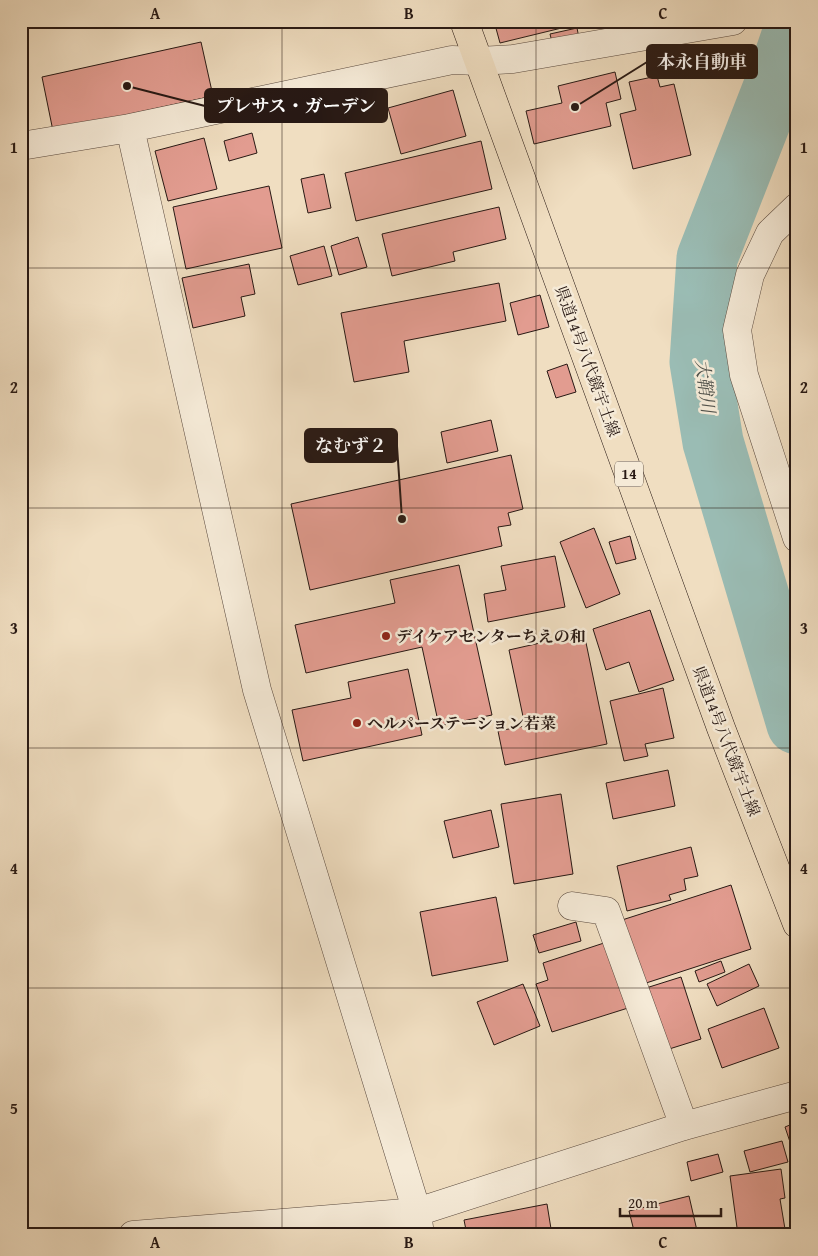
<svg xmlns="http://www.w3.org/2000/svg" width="818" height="1256" font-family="'Gentium Book Plus','Noto Serif JP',serif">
<rect width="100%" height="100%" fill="#f0dec1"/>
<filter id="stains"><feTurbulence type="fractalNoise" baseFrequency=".004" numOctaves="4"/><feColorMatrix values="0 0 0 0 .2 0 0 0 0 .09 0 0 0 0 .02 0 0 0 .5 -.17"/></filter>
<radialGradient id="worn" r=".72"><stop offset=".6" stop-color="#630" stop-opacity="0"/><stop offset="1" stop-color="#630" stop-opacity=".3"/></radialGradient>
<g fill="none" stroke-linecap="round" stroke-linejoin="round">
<path stroke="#9abcb4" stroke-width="61" d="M797,21L780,71L707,258L700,362L713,442L797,724"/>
</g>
<path fill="#e29c90" stroke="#281914" d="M494,21H577L578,24L500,43Z
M577,28L580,43L554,50L550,34Z
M201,42L213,96L53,131L42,77Z
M615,72L621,99L606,103L611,126L534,144L526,111L562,103L558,86Z
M657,76L660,87L674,84L691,155L633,169L620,114L636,110L629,82Z
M453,90L466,136L401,154L388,108Z
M252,133L257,153L229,161L224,141Z
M204,138L217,189L168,201L155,151Z
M481,141L492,189L356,221L345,173Z
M324,174L331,208L308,213L301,179Z
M269,186L282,248L186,269L173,207Z
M499,207L506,239L453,252L455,261L392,276L382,234Z
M358,237L367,267L339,275L331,246Z
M324,246L332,276L298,285L290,256Z
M249,264L255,294L241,297L245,316L193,328L182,278Z
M499,283L506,321L404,341L409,372L354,382L341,313Z
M540,295L549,327L518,335L510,303Z
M567,364L576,392L556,398L547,371Z
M491,420L498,451L447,463L441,432Z
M511,455L523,509L508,513L511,525L498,527L502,546L310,590L291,504Z
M594,528L620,594L586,608L560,542Z
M630,536L636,559L616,564L609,542Z
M555,556L565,607L488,622L484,594L506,590L501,566Z
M459,565L492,715L439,726L422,647L306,673L295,625L395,603L390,580Z
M650,610L674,680L639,692L629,662L606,670L593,629Z
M584,633L607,744L505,765L498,731L525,726L509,650Z
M408,669L422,735L303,761L292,710L351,698L348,682Z
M663,688L674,738L645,744L648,756L624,761L610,701Z
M668,770L675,806L613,819L606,783Z
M561,794L573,874L514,884L501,804Z
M491,810L499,847L453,858L444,821Z
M691,847L698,876L684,879L686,890L669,895L671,900L627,911L617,866Z
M731,885L751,949L643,984L622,920Z
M496,897L508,961L432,976L420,912Z
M576,922L581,941L539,953L533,935Z
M607,942L628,1008L552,1032L536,984L548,980L543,963Z
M721,961L725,972L699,982L695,971Z
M749,964L759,986L717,1006L707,984Z
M681,977L701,1039L666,1050L646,988Z
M523,984L540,1026L494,1045L477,1002Z
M764,1008L779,1048L722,1068L708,1029Z
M797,1122V1146L792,1148L785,1127Z
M782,1141L788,1162L750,1172L744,1151Z
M718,1154L723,1172L691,1181L687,1162Z
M781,1169L785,1198L780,1199L786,1235H738L730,1176Z
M689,1196L698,1235H635L629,1211Z
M547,1204L552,1235H467L464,1220Z"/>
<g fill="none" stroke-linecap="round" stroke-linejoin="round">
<defs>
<path id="minor" d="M130,128L257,690L417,1212L420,1235
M21,146L130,128L452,60L479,61L513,59L733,21
M797,207L770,233L750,275L737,330L744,375L797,538
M572,906L606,911L684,1126
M133,1235L417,1212L684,1126L797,1095"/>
<path id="major" d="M464,21L721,728L797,924"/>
</defs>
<use href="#minor" stroke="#5a4a3f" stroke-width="29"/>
<use href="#major" stroke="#281914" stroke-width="29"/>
<use href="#minor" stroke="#f5ead7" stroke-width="28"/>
<use href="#major" stroke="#f0dec1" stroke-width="28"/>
</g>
<path fill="none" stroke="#281914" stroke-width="1" stroke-opacity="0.55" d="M282,21V1235M536,21V1235M21,268H797M21,508H797M21,748H797M21,988H797"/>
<g fill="#8f2418" stroke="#f5ead7" stroke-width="2">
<circle cx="386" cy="636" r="5"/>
<circle cx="357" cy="723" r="5"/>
</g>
<g text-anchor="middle" stroke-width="5" stroke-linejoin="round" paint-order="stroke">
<rect fill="#f5ead7" stroke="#66584e" stroke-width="1" x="615" y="461.5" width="28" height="25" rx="4"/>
<g font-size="15" font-weight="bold" fill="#281914">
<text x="629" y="479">14</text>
</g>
<g font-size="16" fill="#281914" stroke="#f5ead7">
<text transform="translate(588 361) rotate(70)" y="6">県道14号八代鏡宇土線</text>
<text transform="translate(727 741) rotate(69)" y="6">県道14号八代鏡宇土線</text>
</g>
<g font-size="16" font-weight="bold" fill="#281914" stroke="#f5ead7" text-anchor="start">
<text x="396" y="642">デイケアセンターちえの和</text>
<text x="367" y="729">ヘルパーステーション若菜</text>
</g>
<g font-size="18" font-style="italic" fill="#50524c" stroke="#f5ead7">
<text transform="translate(705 386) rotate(83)" y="6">大鞘川</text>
</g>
</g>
<path fill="none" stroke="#281914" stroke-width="2" d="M575 107L647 62M127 86L205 106M402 519L397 446"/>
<g fill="#281914" stroke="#f5ead7" stroke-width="2">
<circle cx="575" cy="107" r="5"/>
<circle cx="127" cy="86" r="5"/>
<circle cx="402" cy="519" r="5"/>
</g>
<g fill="#281914" stroke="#281914" stroke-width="2">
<rect x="647" y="45" width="110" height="33" rx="5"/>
<rect x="205" y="89" width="182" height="33" rx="5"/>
<rect x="305" y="429" width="92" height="33" rx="5"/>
</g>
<g font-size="18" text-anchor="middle" font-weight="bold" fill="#fff">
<text x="702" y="68">本永自動車</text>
<text x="296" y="112">プレサス・ガーデン</text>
<text x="351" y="452">なむず２</text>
</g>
<rect width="818" height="1256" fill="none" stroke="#f0dec1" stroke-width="55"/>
<path d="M620 1208v8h101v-8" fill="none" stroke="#281914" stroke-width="2.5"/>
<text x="628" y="1208" font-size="15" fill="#281914" stroke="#f5ead7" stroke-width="4" paint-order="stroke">20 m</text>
<rect x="28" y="28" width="762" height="1200" fill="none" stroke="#281914" stroke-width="2"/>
<g font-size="16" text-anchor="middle" font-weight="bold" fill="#281914">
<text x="155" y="19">A</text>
<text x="409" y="19">B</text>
<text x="663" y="19">C</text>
<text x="14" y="153">1</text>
<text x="804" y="153">1</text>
<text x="14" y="393">2</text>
<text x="804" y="393">2</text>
<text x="14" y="634">3</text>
<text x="804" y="634">3</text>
<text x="14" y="874">4</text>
<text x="804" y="874">4</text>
<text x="14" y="1114">5</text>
<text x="804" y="1114">5</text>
<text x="155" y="1248">A</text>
<text x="409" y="1248">B</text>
<text x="663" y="1248">C</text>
</g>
<rect width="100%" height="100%" filter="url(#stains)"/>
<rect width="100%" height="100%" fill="url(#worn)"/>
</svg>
